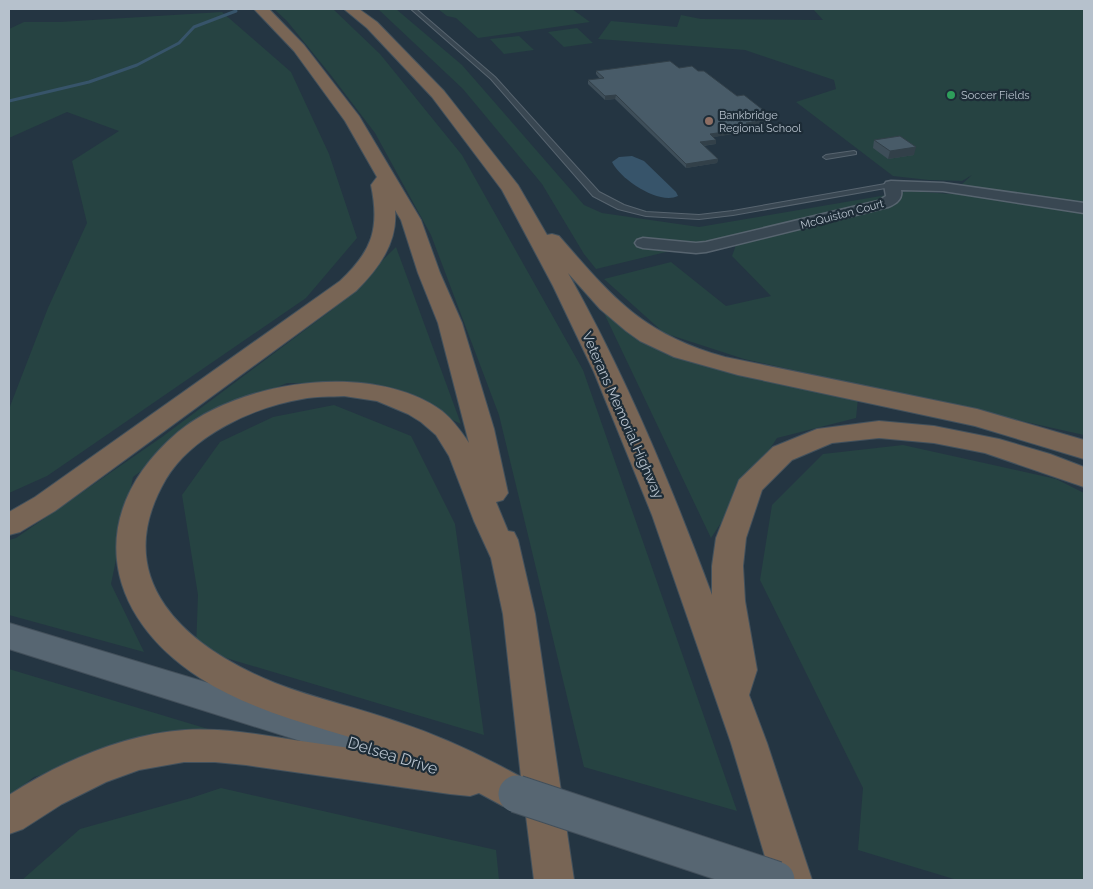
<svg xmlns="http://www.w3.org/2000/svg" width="1093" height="889" font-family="Raleway,sans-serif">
<rect width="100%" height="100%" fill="#243542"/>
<path fill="#264342" d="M274,9H333L380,54L462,155L583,370L737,811L584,767L499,415L431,235L375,133L330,74L287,21Z
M378,9H396L462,65L584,205L602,213L699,227L910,191L951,194L972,175L962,181L929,180L893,176L796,102L836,89L834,80L745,50L598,39L611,21L677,27L681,15L701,19L823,20L813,9H1084V435L744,359L664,333L604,279L671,262L726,306L771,296L732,256L736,245L844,217L835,211L596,269L584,254L542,184L463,89Z
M438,9H572L590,22L478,38L456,18L447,16Z
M222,12L291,72L329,154L357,238L306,298L47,476L9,493V409L48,308L87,223L72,161L119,131L67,112L9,138V29L24,22H60Z
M577,28L593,43L564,47L548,32Z
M519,36L534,50L504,54L490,39Z
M396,247L461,424L376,384L287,383L225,409L133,477L111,584L144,652L9,615V540L16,538L162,437L333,309Z
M603,311L665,354L858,398L856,418L777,438L711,538Z
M334,405L411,436L455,524L484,735L196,649L198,595L182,495L220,442L273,417Z
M903,445L1056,479L1084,493V880H957L858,850L863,788L760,580L772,505L823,454Z
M9,669L208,729L34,777L9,797Z
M221,788L496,850L499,880H22L80,829L191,798Z"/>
<path fill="#37546a" d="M632,156L644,161L676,192L678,196C659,205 621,180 612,162L619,157Z"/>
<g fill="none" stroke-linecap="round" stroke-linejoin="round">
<path stroke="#37546a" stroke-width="3" d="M9,101L89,82L137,65L179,43L194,27L236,11"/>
<defs>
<path id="service" d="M411,9H416L495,77L599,192L624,205L646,212L699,215L733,211L891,183L895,185L891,187L733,215L699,219L646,216L618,209L593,196L491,79Z
M854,151L856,152V154L826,159L823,157L826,155Z"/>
<path id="minor" d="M891,181L943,183L1084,203V213L943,191L901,190C903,199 896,204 888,207L706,252L696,253L643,248L637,246L635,243L637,240L643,238L696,243L706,242L878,201L886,196L884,185L886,182Z"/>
<path id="primary" d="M9,623L421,747L434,751L440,763L434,775L421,779L9,649Z"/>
<path id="motorway" d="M254,9H269L304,45L359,116L421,220L440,273L462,323L494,429L508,493L503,500L496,502L508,531L514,532L518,540L535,614L574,880H534L525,808L517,811L503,806L479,793L470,796L450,794L246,765L215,762H184L139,770L106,782L62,804L23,829L9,834V795C60,762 124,734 185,730C222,728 258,734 294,740C329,745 364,750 400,754C333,729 261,717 200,678C101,614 85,511 178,432C240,380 374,361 442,411C453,420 461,431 469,443L438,323L418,273L401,220L395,210C398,243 378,269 356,291L55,511L20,532L9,535V512L35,497L340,281C372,251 380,229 371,185L377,177L345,121L294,51ZM344,396L377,401L408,414L421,422L436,435L449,456L474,521L491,558L503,614L521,777C483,756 443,737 401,723C360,708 316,699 275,683C186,647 107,580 166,479C192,435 254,407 302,399C316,396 330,397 344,396Z
M344,9H359L377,22L444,91L518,185L547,235L552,234L559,236C613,298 642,334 725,357L977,409L1084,440V459L975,426L738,375L674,357L640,341L626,331L600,309L568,273C626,376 671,485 712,595V566L716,538L739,480L773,447L817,429L879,421L934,426L999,439L1050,454L1084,467V487L985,453L934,443L879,438L832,443L792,460L762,490L746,538L743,566L745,601L757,670L749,695L767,743L812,880H772L731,743L652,515L594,372L553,286L502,190L432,97L367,28Z"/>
</defs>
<use href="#service" stroke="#57646f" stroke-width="2"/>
<use href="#minor" stroke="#57646f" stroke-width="3"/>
<use href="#primary" stroke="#43505b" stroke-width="2"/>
<use href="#motorway" stroke="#43515c" stroke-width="2"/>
<use href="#service" fill="#394752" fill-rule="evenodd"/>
<use href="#minor" fill="#394752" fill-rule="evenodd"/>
<use href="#primary" fill="#576672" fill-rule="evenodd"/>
<use href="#motorway" fill="#786555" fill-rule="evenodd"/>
<defs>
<path id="primary-bridge" d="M517,794L776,880"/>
</defs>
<use href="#primary-bridge" stroke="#43505b" stroke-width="39" stroke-linecap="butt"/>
<use href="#primary-bridge" stroke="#576672" stroke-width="37"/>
</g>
<path fill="#3e4e59" d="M679,68L698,71L737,96L767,113V117L763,118L766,124L750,126L752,128L751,131L713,137L716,144L703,146L718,159L717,163L686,168L615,99L605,100L588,84V80L600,79L596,74V71Z
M874,140L914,155L888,159L873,148Z"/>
<path fill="#324049" d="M616,95L615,99L605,100V96Z
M767,113V117L759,118V115Z
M766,120V124L746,127V123Z
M752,128L751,131L709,138L710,134Z
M716,140V144L699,146L700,142Z
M916,147L914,155L888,159L890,151Z
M718,159L717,163L686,168V164Z"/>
<path fill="#485b68" stroke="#324049" d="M670,61L679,68L692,66L698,71H704L737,96L744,95L767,113L759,115L766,120L746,123L752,128L710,134L716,140L700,142L718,159L686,164L616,95L605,96L588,80L604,78L596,71Z
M900,136L916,147L890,151L874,140Z"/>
<circle fill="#2e9e5b" stroke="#1d2c37" stroke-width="2" cx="951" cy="95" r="5"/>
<circle fill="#8d6e63" stroke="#1d2c37" stroke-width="2" cx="709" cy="121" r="5"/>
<g text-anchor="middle" stroke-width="4.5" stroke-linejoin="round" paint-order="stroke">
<g font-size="11" fill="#b6c1cc" stroke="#1d2c37" text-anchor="start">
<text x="961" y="99">Soccer Fields</text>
<text x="719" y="119">Bankbridge<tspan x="719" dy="13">Regional School</tspan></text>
</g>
<g font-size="11" fill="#b6c1cc" stroke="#1d2c37">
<text transform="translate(842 214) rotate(-15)" y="4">McQuiston Court</text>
</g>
<g font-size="14" fill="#b6c1cc" stroke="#1d2c37">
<text transform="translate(623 415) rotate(66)" y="5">Veterans Memorial Highway</text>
</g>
<g font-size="16" fill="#b6c1cc" stroke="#1d2c37">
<text transform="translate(393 755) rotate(17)" y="6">Delsea Drive</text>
</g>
</g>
<rect width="1093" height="889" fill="none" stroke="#b6c1cc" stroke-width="20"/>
</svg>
